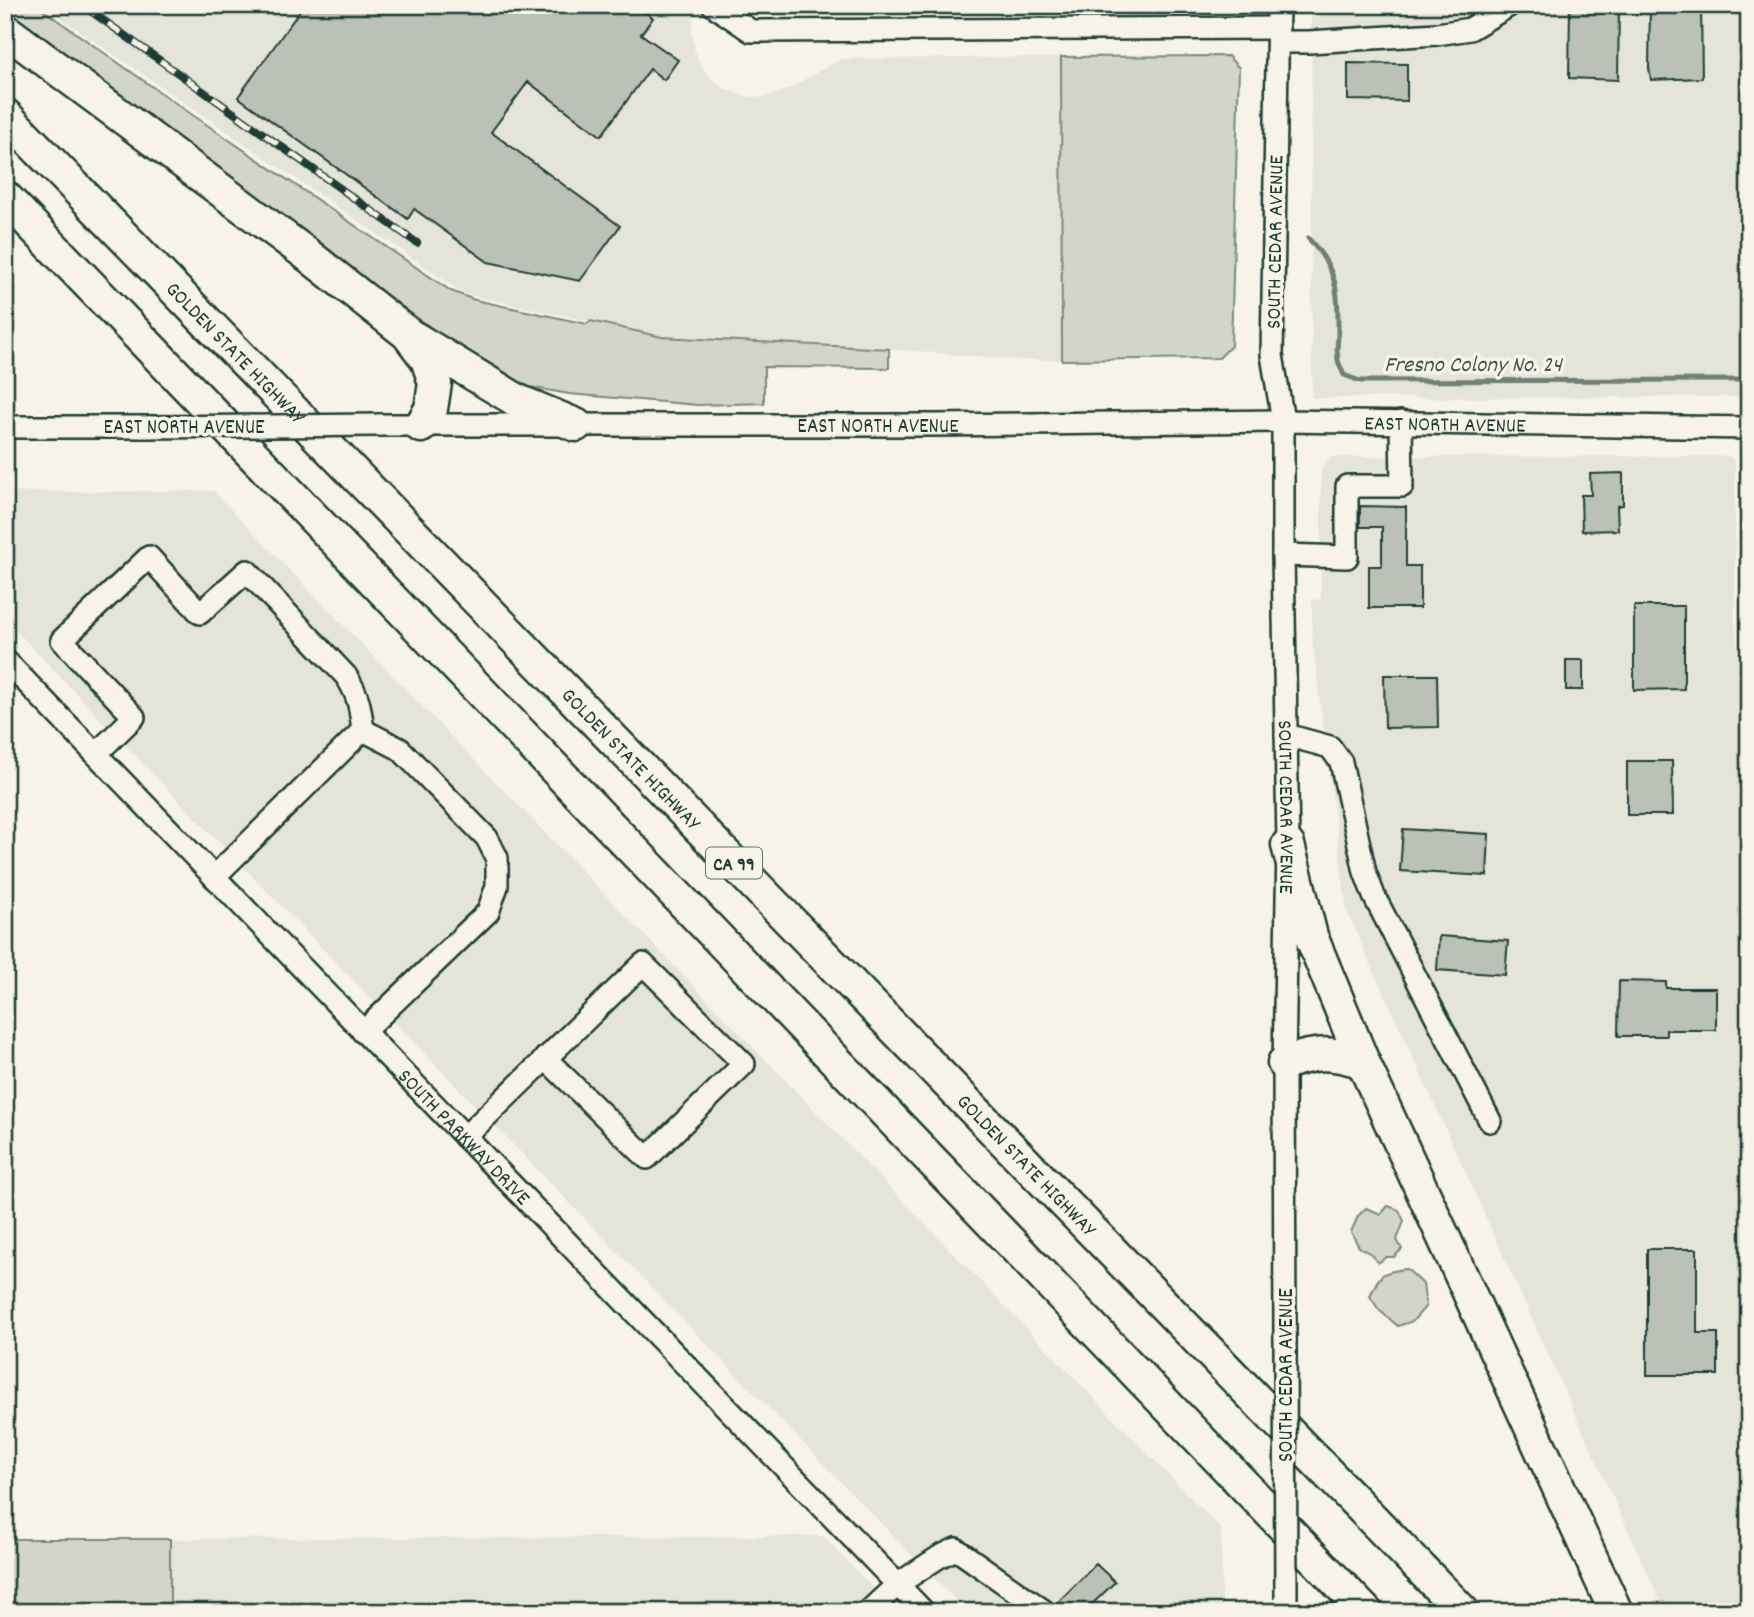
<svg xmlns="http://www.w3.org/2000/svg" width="1754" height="1617" font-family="Dekko,sans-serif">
<rect width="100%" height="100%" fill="#f7f3e8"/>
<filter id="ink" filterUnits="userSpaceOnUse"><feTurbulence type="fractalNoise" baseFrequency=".0143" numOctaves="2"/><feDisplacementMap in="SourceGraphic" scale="14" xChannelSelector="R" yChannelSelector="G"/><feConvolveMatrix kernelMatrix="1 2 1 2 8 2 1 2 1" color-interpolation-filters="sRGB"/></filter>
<g filter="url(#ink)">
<path fill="#e5e4d9" d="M46,5H698L694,14L692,31L694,48L700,64L711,78L724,88L744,96L755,97H765L783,92L835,62L843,59L1061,57L1062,360H1021L852,346L662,337L465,294L69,24Z
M1311,5H1749V397L1312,398Z
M1726,456L1732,458L1735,464V621L1737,647L1741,669L1749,693V1612H1665L1347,912L1312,638V600L1321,599V469L1330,457Z
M213,491L1221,1529L1222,1612H967L118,738L5,619V492Z
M823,1536L896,1612H170V1539Z"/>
<path fill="#d3d5ca" stroke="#79897f" stroke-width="2" d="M5,5H36L191,114L451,291L475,300L587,324L591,321L662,337L889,349V368L764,367V403L698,405L569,394L530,387L500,375L449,341L5,16Z
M1228,56L1239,68L1231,346L1219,358L1062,360L1061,57Z
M1388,1206L1399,1210L1404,1221L1397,1240L1402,1249L1394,1257H1386L1378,1263L1371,1254L1359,1247L1351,1232L1358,1216L1366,1208L1381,1214Z
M1407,1269L1423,1284L1426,1306L1413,1321L1398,1326L1379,1310L1370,1296C1381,1272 1382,1272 1407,1269Z
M5,1539H170V1612H5Z"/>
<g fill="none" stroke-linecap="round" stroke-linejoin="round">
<path stroke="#6f8077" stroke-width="5" d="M1308,238C1338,270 1338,290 1338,332C1338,341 1336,351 1338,360C1339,365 1342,370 1344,375L1360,381L1749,380"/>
</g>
<path fill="#bbc1b6" stroke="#1f3d34" stroke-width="2" d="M304,5H635L653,18L641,34L678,60L664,80L650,69L601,136L528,82L491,132L620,226L580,281L488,262L414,209L408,219L238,97Z
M1570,5H1619L1618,80L1569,78Z
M1650,5H1701L1702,78L1651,80L1649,68Z
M1348,63L1407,64V101L1348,100Z
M1623,473V505L1617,506L1618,530L1582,531L1581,495H1591L1590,474Z
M1360,506L1406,507V566H1420V608H1369V566H1382V527H1360Z
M1634,606H1684V689L1634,690Z
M1566,660H1583V690H1566Z
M1384,675H1437L1438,727L1385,728Z
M1627,761H1672L1673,815H1627Z
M1403,829L1489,834L1487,876L1400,871Z
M1439,936L1508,941L1505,975L1437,970Z
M1619,981L1666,982V988H1716V1030H1666V1036H1618Z
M1647,1249H1697V1333H1718V1375H1647Z
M1096,1564L1115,1582L1084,1612H1057L1055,1605Z"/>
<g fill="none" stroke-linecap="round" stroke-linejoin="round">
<defs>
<g id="minor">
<path d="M713,5L751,31L1278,28"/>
<path id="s1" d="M1278,5L1272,355L1283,421V555L1288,845L1284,1063L1285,1338"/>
<path d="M1278,42H1309L1437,34L1470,29L1510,5"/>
<path id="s2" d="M379,425H935L1283,421L1749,428"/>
<path d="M5,427H147"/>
<path d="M1283,555L1347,557V486H1402L1401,422"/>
<path id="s3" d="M5,660L924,1612"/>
<path d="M363,730L400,749L487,838L497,858V886L488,912L363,1032"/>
<path d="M1286,735L1330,747L1341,762L1365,872L1374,896L1490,1121"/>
<path d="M96,754L134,717L62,640L149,557L200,613L247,571L346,676C359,696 360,707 363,730L214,877"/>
<path d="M465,1137L643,964L744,1064L647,1158L545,1058"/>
<path d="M868,1612L898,1584L939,1557L956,1549L1044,1611"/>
</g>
<g id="highway">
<path d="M5,30L304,252L408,334L427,359L435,383L431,409L421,426"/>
<path id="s4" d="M5,115L1463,1612"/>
<path d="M5,197L1366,1612"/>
<path d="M414,338L518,401L576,425"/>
<path d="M1288,845L1311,936L1363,1062L1616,1612"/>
<path d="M1284,1063C1317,1052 1330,1051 1363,1062"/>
</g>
</defs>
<use href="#minor" stroke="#1f3d34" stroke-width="26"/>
<use href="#highway" stroke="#1f3d34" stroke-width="37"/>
<use href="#minor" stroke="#f7f3e8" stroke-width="21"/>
<use href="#highway" stroke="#f7f3e8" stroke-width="32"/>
<defs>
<path id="rail" d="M82,5L417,243"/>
</defs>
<use href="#rail" stroke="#1f3d34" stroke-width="8"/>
<use href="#rail" stroke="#f7f3e8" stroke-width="5" stroke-dasharray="16" stroke-linecap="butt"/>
<defs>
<path id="minor-bridge" d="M147,427L379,425
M1285,1338L1286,1599"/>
</defs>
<use href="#minor-bridge" stroke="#1f3d34" stroke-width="26" stroke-linecap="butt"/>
<use href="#minor-bridge" stroke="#f7f3e8" stroke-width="21"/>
</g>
</g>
<g text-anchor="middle" stroke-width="7" stroke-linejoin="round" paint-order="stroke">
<rect fill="#f7f3e8" stroke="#60746a" stroke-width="2" x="706" y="847.5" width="56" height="31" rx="5"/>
<g font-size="19" font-weight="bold" fill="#1f3d34">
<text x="734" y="870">CA 99</text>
</g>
<g font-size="21" fill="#1f3d34" stroke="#f7f3e8">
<text transform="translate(1274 242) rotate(-89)" y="7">SOUTH CEDAR AVENUE</text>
<text dy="7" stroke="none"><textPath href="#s4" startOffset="331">GOLDEN STATE HIGHWAY</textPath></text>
<text dy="7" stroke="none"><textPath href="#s2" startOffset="1066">EAST NORTH AVENUE</textPath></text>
<text dy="7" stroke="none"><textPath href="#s2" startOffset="499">EAST NORTH AVENUE</textPath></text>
<text x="184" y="433">EAST NORTH AVENUE</text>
<text dy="7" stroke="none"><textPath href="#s4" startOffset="898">GOLDEN STATE HIGHWAY</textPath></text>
<text dy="7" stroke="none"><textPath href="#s1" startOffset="803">SOUTH CEDAR AVENUE</textPath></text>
<text dy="7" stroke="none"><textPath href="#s3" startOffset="662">SOUTH PARKWAY DRIVE</textPath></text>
<text dy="7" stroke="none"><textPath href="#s4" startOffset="1465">GOLDEN STATE HIGHWAY</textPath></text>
<text transform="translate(1285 1375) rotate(-90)" y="7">SOUTH CEDAR AVENUE</text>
</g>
<g font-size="23" font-style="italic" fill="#405950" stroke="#f7f3e8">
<text x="1473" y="371">Fresno Colony No. 24</text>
</g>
</g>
<rect width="1754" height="1617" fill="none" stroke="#f7f3e8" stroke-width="28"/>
<rect x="14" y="14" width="1726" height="1589" fill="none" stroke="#1f3d34" stroke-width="2.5" filter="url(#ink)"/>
</svg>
